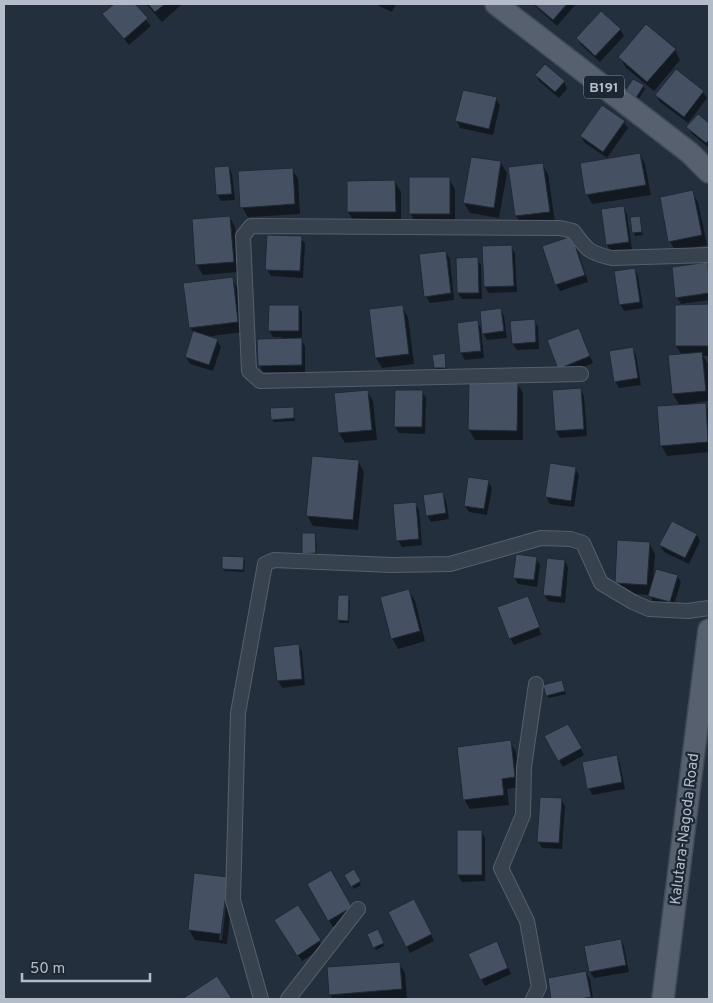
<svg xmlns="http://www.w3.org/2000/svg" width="713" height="1003" font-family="Overpass,sans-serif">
<rect width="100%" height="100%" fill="#242f3e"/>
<path fill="#0007" fill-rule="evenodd" d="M116,4H133L151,26L129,45L104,14Z
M146,4H182L162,22Z
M375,4H396L392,12Z
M533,4H576L557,26Z
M620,29L624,36L600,62L581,45L578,38Z
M675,50L680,60L654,91L626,68L620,57Z
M536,75L564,82L567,89L559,98L540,82Z
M643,86L645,89L638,100L628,94Z
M703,92L707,98L688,123L660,102L656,95Z
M496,99L500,105L493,135L460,128L457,121Z
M698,115L709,125V148L692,134L688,127Z
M624,122L628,128L607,158L585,143L581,136Z
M640,154L645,164L651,195L592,204L587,194Z
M472,158L501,163L507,173L499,218L470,213L464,203Z
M542,164L548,174L555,222L522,226L516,216L509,168Z
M229,167L232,174L235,200L221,201L217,194Z
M292,169L298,179L300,214L248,217L242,207Z
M449,179L455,189V224H416L411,214Z
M348,182H395L401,192V222H354L348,212Z
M692,192L698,202L707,245L675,251L670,241Z
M623,207L627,214L632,249L611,252L607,245Z
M230,217L235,227L239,272L203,275L197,265L193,220Z
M639,217L643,235L635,236L631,218Z
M301,238L305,244L303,278L271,276L267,269Z
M576,244L588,282L560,291L556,284L544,247Z
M511,246L515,253L517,292L489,293L485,287Z
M446,253L450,259L454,300L430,303L426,296Z
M477,258L481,265L482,299H462L458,293Z
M708,264L709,266V300L681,304L677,297Z
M635,269L638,276L643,308L624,311L620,304Z
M232,279L238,289L243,332L205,337L217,340L221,347L213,371L190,364L186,357L194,334L190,327Z
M299,306L302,313V338H300L305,346V372H263L259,365L282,340V337H273L269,330Z
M676,306H709V356H703L708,364L709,401L697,402V404H705L709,411V452L667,456L661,445L680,406L673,394L682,355L676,346Z
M402,307L408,317L414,364L382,368L376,358Z
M500,309L504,316L507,338L487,340L481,329L484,358L465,360L461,353L458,324L477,322L484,333Z
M534,320L538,327L539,349L517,350L513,344Z
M578,329L593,363L563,375L559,369Z
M632,348L636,355L641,385L619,388L616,382Z
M444,355L447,370L437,371L435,368Z
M517,383L523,393V440H475L469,430Z
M580,389L584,396L587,436L560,438L556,431Z
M367,391L373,401L377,440L345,443L339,433L335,394Z
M422,392L426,398L425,434L399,433L395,427Z
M293,408L295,421L274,422L272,419Z
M358,461L364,472L358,530L313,526L307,515Z
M575,468L579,475L574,507L550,504L546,497Z
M488,481L492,488L487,515L469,512L465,506Z
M442,493L446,500L449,519L431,522L427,515Z
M415,503L419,510L422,545L402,547L398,540Z
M315,534L316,537L317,556H305L303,554Z
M697,535L700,541L689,564L664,552L660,545Z
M649,543L655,554L653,580L677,576L681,582L673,608L653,602L650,595L622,593L616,583Z
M243,558L245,561L244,572L224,571L223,568Z
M536,559L540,565L537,587L518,584L514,577Z
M565,561L568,568L565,603L548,601L544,594Z
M409,591L415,601L425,641L398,649L392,638Z
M348,597L350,600L349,623H340L338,620Z
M528,597L541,634H543L514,645L510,638Z
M298,646L302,652L305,685L282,688L278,681L275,648Z
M561,681L566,694L549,698L547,696Z
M568,725L584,755L563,767L546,737Z
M510,742L516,752L520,787L507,789L509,805L470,809L464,799Z
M617,756L620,763L625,789L592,795L589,788Z
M561,799L565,806L562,849L542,848L538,841Z
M481,831L485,838V881L462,882L458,875Z
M353,871L361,885L354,889L346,875Z
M330,872L355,914L333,927L309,884Z
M227,878L233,889L227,944L195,940L189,930ZM225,886H228L222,940H219Z
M297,906L323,947L302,961L279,927Z
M417,907L434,941L410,953L407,947Z
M379,933L384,946L376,950L374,947Z
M621,940L624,947L629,972L594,978L590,971Z
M500,949L511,974L485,986L481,979Z
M399,963L405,973L407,999H333L330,995Z
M586,972L590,979L593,999H553L549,979Z"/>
<path fill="#455162" stroke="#1f2835" d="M114,4H135L148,18L124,39L102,14Z
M148,4H165L155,12Z
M534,4H567L553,20Z
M601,11L621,29L595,56L576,38Z
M646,24L676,49L647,82L618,57Z
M545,64L565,81L555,92L535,75Z
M676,69L704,91L684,117L655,95Z
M633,79L644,85L636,98L625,91Z
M463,90L497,97L489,129L455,121Z
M602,105L625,121L603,152L580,136Z
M698,114L709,123V140L706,143L686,127Z
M640,153L646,185L585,195L580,163Z
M471,157L501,161L494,208L463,203Z
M543,163L550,212L515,216L508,167Z
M229,166L232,194L216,195L214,167Z
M293,168L295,204L240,208L238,171Z
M409,177H450V214H409Z
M395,180L396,212H347V181Z
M693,190L702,235L668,242L660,197Z
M624,206L629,242L606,245L601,209Z
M230,216L234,262L195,265L192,219Z
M640,216L642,232L632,233L630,217Z
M267,235L302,236L300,271L265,270Z
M572,236L585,275L555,285L542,246Z
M512,245L514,286L484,287L482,246Z
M446,251L451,293L424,297L419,254Z
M478,257L479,293H457L456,258Z
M708,262L709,293L675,298L672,267Z
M635,268L640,302L619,305L614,271Z
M233,277L238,322L189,328L183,283Z
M709,304V346H675V305Z
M269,305H299V331H268Z
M403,305L409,354L375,358L369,309Z
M501,308L504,331L482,334L480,311Z
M535,319L536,342L512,344L510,321Z
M478,320L481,351L460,353L457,323Z
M579,328L590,356L558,369L547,340Z
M193,331L218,339L209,365L185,357Z
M302,338V365L258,366L257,339Z
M633,347L638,378L614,382L609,351Z
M702,352L706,391L672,394L668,355Z
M445,353L446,368H434L432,355Z
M469,381L518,382L517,431L468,430Z
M581,388L584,429L555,431L552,390Z
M368,390L372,430L338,433L334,393Z
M395,390H423L422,427H394Z
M706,403L708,442L660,446L657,406Z
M294,407V418L271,420L270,408Z
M312,456L359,460L353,520L306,516Z
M550,463L576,467L571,501L545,497Z
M468,477L489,480L484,509L464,506Z
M443,492L446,513L426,516L423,495Z
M416,502L419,539L396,541L393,504Z
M672,521L697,534L685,558L659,545Z
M302,533H315L316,553L302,554Z
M617,540L650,542L647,585L615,583Z
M516,554L537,557L534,580L513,578Z
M222,556L244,557L243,570L222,569Z
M547,558L565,560L561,597L543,595Z
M656,569L678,575L670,602L648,596Z
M409,589L420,631L391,639L380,597Z
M338,595H349L348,621L337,620Z
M528,596L540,627L509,639L497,607Z
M299,644L302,679L277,681L273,647Z
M562,680L565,691L546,696L543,685Z
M568,724L582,748L558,761L544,736Z
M511,740L515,777L502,779L504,795L463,800L457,747Z
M617,755L622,782L587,789L582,762Z
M540,797L562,798L559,843L537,842Z
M457,830H482V875H457Z
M354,869L361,881L351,887L344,875Z
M331,870L352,907L328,921L307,884Z
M194,873L228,877L221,934L188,930Z
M414,899L432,934L406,947L388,912Z
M298,905L321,940L297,956L274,920Z
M378,929L384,943L373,948L367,934Z
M621,939L626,965L589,972L584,946Z
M497,941L508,968L480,980L468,954Z
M400,962L402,989L329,995L327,967Z
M586,971L591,997L580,999H551L548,978Z
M217,976L232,999H182Z"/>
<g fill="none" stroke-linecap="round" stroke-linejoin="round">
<defs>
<path id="minor" d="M581,374L260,381L249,371L243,236L251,226L560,228L573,231C587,250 589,253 612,258L709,255
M261,999L233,900L238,713L265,564L274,560L391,565L450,564L541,538L571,539L583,543L601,583L633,602L649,609L688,611L709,608
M288,999L358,909
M533,999L539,987L527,921L501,868L523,815L524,767L536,684"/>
<path id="primary" d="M496,4L690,153L709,172
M663,999L709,630"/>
</defs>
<use href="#minor" stroke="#565f6c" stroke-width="16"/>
<use href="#primary" stroke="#414a57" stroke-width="24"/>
<use href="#minor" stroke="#38414e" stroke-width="14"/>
<use href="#primary" stroke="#56606e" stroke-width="21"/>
</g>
<g text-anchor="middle" stroke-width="4.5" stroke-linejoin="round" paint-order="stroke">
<rect fill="#1d2633" stroke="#878f9c" stroke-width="1" x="584" y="75.5" width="40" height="23" rx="4"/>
<g font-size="14" font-weight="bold" fill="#b4bcc9">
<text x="604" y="92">B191</text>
</g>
<g font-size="15" fill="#b4bcc9" stroke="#1d2633">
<text transform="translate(684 829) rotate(-83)" y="5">Kalutara-Nagoda Road</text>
</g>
</g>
<rect width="713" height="1003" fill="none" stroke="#b4bcc9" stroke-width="10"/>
<path d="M22 973v8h128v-8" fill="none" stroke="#b4bcc9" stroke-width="2.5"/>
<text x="30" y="973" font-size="15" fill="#b4bcc9" stroke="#1d2633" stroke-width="4" paint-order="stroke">50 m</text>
</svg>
